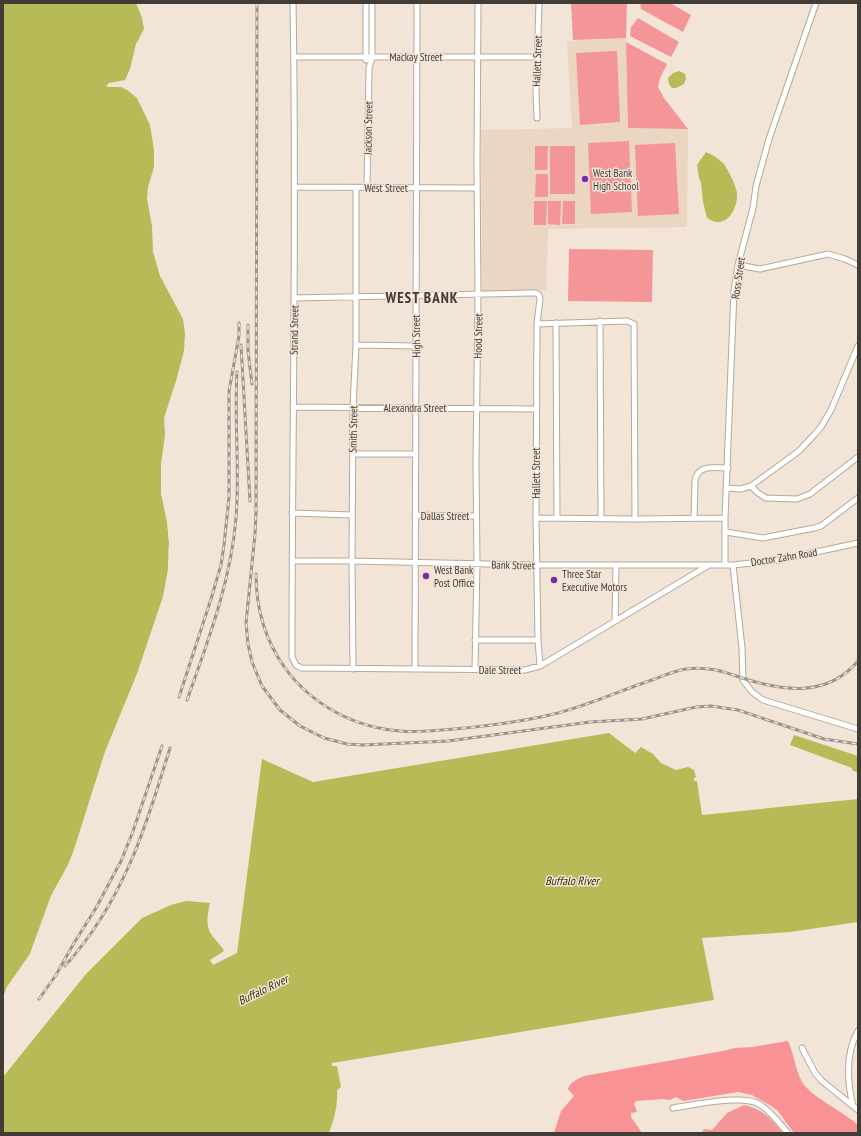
<svg xmlns="http://www.w3.org/2000/svg" width="861" height="1136" font-family="'PT Sans Narrow',sans-serif">
<rect width="100%" height="100%" fill="#f2e4d6"/>
<path fill="#ebd6c3" d="M626,38L628,128L688,129L687,227L548,229L546,290L482,292L481,130L572,128L567,41Z"/>
<path fill="#f49597" d="M571,3H627L626,38L573,40Z
M640,3H670L691,15L683,32L641,9Z
M638,18L679,42L671,57L630,36L631,27Z
M626,42L667,64L660,78L658,87L664,98L688,129L628,128Z
M617,51L620,122L580,125L576,53Z
M629,141L632,212L591,214L588,143Z
M675,143L679,214L638,216L635,145Z
M535,146H548L547,170H535Z
M550,146H575V194H550Z
M536,174H548V197H535Z
M534,201H547L546,225H534Z
M548,201H561L560,225L548,224Z
M563,201H575V224H562Z
M569,249L653,250L652,302L568,301Z
M744,1105C762,1109 771,1118 783,1133H702L704,1129L712,1130L727,1113Z"/>
<path fill="#f99294" d="M788,1041C794,1054 795,1069 802,1082C812,1098 843,1111 858,1125V1133H794L778,1111L771,1106L752,1095L738,1092L683,1101L676,1097L670,1100L663,1099L636,1101L634,1104L637,1112L631,1113V1117L642,1133H554L561,1111L574,1096L568,1089C570,1082 578,1079 584,1076L723,1051L735,1048L752,1047Z"/>
<path fill="#b6bb57" d="M3,3H136L142,18L144,29L136,44L130,69L125,80L109,83L106,86L108,87H121L127,90L137,98L150,125L154,150V167L148,187L147,199L152,226L153,252L160,276L183,319L185,334L184,351L176,381L164,418L165,435L161,464V493L167,521L169,542L168,570L163,597L137,674L105,752L74,850L68,865L51,896L30,954L7,987L3,997Z
M679,71L685,74L686,79L684,84L676,88H672L669,84L668,78L673,73Z
M706,152C713,155 719,159 724,164C729,172 735,183 737,193C738,205 730,224 716,222C713,222 710,219 707,218L703,202L701,183L699,178L697,165Z
M609,733L635,753L641,747L653,754L661,763L676,770L688,767L694,770L696,777L694,778V781H697L702,815L858,799V922L790,932L702,938L714,1000L332,1063V1066H337L341,1087L337,1090C338,1105 334,1119 329,1133H3V1077L86,974L142,918L171,905L186,901L210,903C208,913 205,925 211,934C215,940 221,945 224,951L210,960L213,965L237,953L262,759L313,782Z
M794,735L858,756V773L852,770V768L790,745Z"/>
<path fill="#f2e4d6" d="M163,487L165,507L169,521L171,542L170,570L165,598L139,675L107,753L76,850L69,866L53,897L32,955L9,988L5,998L3,999L7,987L30,954L51,896L68,865L74,850L105,752L137,674L163,597L168,570L169,542L167,521L161,493V488Z"/>
<g fill="none" stroke-linecap="round" stroke-linejoin="round">
<defs>
<path id="minor" d="M293,3C297,221 292,439 292,657L296,665L301,668L525,670L540,666L709,565
M366,3V60
M294,57H537
M537,118L536,94L539,3
M294,187L477,188
M367,187L369,68L372,58V3
M738,265L760,269L828,254L845,259L858,265
M294,298L528,293H536L539,295L540,299L537,324L536,518L538,640L540,666
M600,321L601,518
M556,323L557,518
M537,324L627,321L634,324L635,519
M356,345L416,346
M293,407L536,409
M353,454H415
M751,486L758,493L766,498L797,499L810,494L858,457
M727,488L740,489L751,486L799,451L815,434L821,427L831,410L858,346
M292,513L352,515
M415,515L475,516
M536,518L635,519L725,518
M694,518L695,480C699,464 714,468 728,468
M726,532L763,538L814,528L821,526L858,498
M292,561H352L536,565H733L779,560L858,543
M725,565V518L734,291L738,265L753,208L756,186L769,139L816,3
M733,565L742,648L743,680L752,692L763,700L858,729
M615,621L616,565
M475,640H538
M353,669L352,561L353,408L356,345V188
M415,669L417,3
M475,669L477,564L476,464L478,295L477,163L478,3
M802,1048L815,1073L822,1081L858,1110
M853,1106C847,1081 845,1054 858,1031
M673,1108C694,1105 742,1094 759,1104C771,1111 779,1123 788,1133"/>
</defs>
<use href="#minor" stroke="#b6a89b" stroke-width="7"/>
<use href="#minor" stroke="#fff" stroke-width="5"/>
<defs>
<path id="rail" d="M257,3L256,512L255,534L246,623L248,644L252,662L262,686L280,710L300,726L324,738L347,744L363,745L448,741L590,722L642,719L696,707L711,706L738,710L824,739L858,744
M248,325V351L252,384
M241,345L250,501
M256,574C256,608 265,640 285,668C312,705 355,728 401,731C418,733 437,730 454,729C488,726 521,722 554,714C587,706 619,691 652,680C663,676 674,671 686,669C706,666 723,671 742,678C783,691 827,698 858,661
M179,697L211,599L221,565L224,545L229,497V391L239,336V323
M187,700C208,641 231,581 236,518C240,469 234,420 237,372
M65,966C92,936 115,898 131,861C147,825 158,786 170,748
M39,999L56,975L74,943L96,908L121,861L132,834L162,746"/>
</defs>
<use href="#rail" stroke="#9d9389" stroke-width="3"/>
<use href="#rail" stroke="#f2e4d6" stroke-width="1.5" stroke-dasharray="4.5" stroke-linecap="butt"/>
</g>
<g fill="#762fa2" stroke="#f2e4d6" stroke-width="1.5">
<circle cx="585" cy="179" r="4"/>
<circle cx="426" cy="576" r="4"/>
<circle cx="554" cy="580" r="4"/>
</g>
<g text-anchor="middle" stroke-width="3" stroke-linejoin="round" paint-order="stroke">
<g font-size="11" fill="#423c37" stroke="#f2e4d6">
<text x="416" y="61">Mackay Street</text>
<text transform="translate(537 61) rotate(-88)" y="4">Hallett Street</text>
<text transform="translate(368 128) rotate(-89)" y="4">Jackson Street</text>
<text x="386" y="192">West Street</text>
<text transform="translate(738 278) rotate(-82)" y="4">Ross Street</text>
<text transform="translate(294 330) rotate(-89)" y="4">Strand Street</text>
<text transform="translate(416 336) rotate(-91)" y="4">High Street</text>
<text transform="translate(478 336) rotate(-89)" y="4">Hood Street</text>
<text x="415" y="412">Alexandra Street</text>
<text transform="translate(353 429) rotate(-89)" y="4">Smith Street</text>
<text transform="translate(536 473) rotate(-90)" y="4">Hallett Street</text>
<text x="445" y="520">Dallas Street</text>
<text transform="translate(784 557) rotate(-9)" y="4">Doctor Zahn Road</text>
<text transform="translate(513 565) rotate(1)" y="4">Bank Street</text>
<text x="500" y="674">Dale Street</text>
</g>
<g font-size="11" fill="#423c37" stroke="#f2e4d6" text-anchor="start">
<text x="593" y="177">West Bank<tspan x="593" dy="13">High School</tspan></text>
<text x="434" y="574">West Bank<tspan x="434" dy="13">Post Office</tspan></text>
<text x="562" y="578">Three Star<tspan x="562" dy="13">Executive Motors</tspan></text>
</g>
<g font-size="12" font-style="italic" fill="#2e3004" stroke="#f2e4d6">
<text x="572" y="885">Buffalo River</text>
<text transform="translate(263 990) rotate(-26)" y="4">Buffalo River</text>
</g>
<g font-size="15" font-weight="bold" letter-spacing="1" fill="#423c37" stroke="#f2e4d6">
<text x="422" y="303">WEST BANK</text>
</g>
</g>
<rect width="861" height="1136" fill="none" stroke="#423c37" stroke-width="8"/>
</svg>
